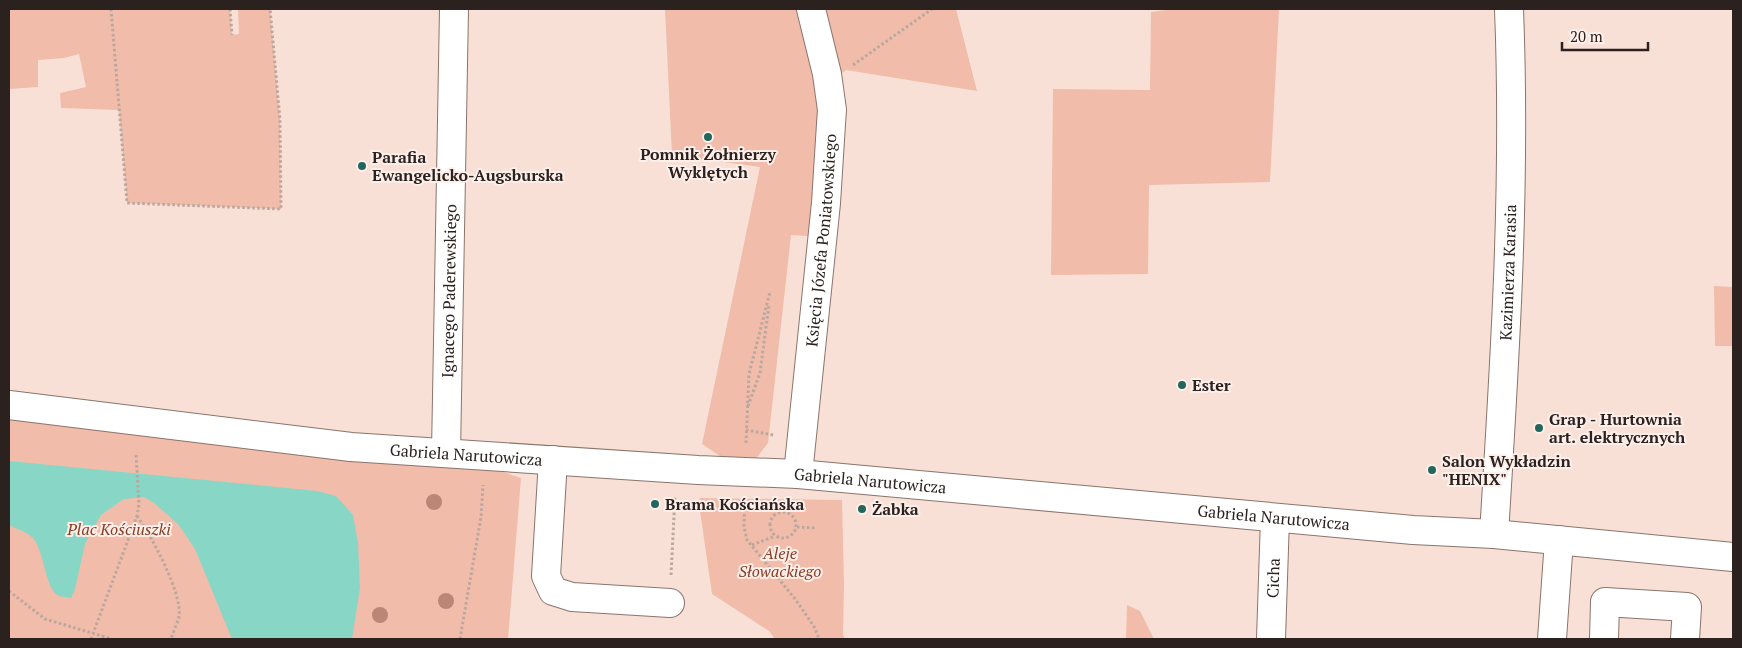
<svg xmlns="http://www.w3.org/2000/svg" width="1742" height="648" font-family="'PT Serif',serif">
<rect width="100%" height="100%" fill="#f8e0d7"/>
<path fill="#f1bcaa" d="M9,9H230L232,35L239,34L238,9H270L280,120L281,209L127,203L119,110L61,108L60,93L86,87L79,54L64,58L38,60V87L9,89Z
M665,9H956L977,91L846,70L828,83L822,237L791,235L768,443L745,473L702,444L760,167L672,155Z
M1174,9H1279L1270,182L1149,185L1148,274L1051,275L1053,89L1150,90L1151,12Z
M1714,286L1733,287V346H1715Z
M9,405L446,453L521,478L508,639H9Z
M700,498L842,500L844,584L843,635L845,639H775L769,631L712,594L699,504Z
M1127,605L1140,611L1154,639H1126Z"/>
<path fill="#88d6c6" d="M9,461L317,491L336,496L353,515L358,543L360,588L352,639H232L195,549L178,524L154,503L144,497L124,499L101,515L85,544L75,589L71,598C67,597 62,597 59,596C45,590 45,552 33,538C27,532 17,529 9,525Z"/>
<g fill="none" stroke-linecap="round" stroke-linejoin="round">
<defs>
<g id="minor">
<path id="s1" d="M9,405L351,447L698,470L798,474L1413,530L1494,534L1733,557"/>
<path id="s2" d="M446,453L454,9"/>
<path d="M553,460L546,576L553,591L572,597L670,603"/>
<path id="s3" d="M798,474L826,203L831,124L832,110L827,74L811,9"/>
<path id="s4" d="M1494,534C1505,358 1516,185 1509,9"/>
<path id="s5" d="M1271,639L1275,518"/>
<path d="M1552,639L1559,540"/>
<path d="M1604,639L1605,602L1687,607L1685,639"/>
</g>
</defs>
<use href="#minor" stroke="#8a746d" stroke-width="30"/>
<path stroke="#baa7a0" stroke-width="3" stroke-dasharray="2.5 2.5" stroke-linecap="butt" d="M111,9L127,203L281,209L280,120L270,9
M230,9L232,35
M853,65L932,9
M748,406L760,373L769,305
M746,430L773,435
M746,443L749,374L770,292
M745,499L744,527L747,540L796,600L815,628L819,639
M770 525a13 13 0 1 1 26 0a13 13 0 1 1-26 0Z
M783,512L784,500
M137,516C151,535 183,594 179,617C177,624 173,632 171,639
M797,527L817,528
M752,545L775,536
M671,575L675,496
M9,591L45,619L112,639
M91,639L137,516L139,504L136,454
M460,639L481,517L483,485"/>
<use href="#minor" stroke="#fff" stroke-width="28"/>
</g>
<g fill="#bb8675">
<circle cx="434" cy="502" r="8"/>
<circle cx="446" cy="601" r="8"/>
<circle cx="380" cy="615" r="8"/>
</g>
<g fill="#21675b" stroke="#feefea" stroke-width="2">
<circle cx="708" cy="137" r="5"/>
<circle cx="362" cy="166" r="5"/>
<circle cx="1182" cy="385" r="5"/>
<circle cx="1539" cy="428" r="5"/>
<circle cx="1432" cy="470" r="5"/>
<circle cx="655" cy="504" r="5"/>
<circle cx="862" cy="509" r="5"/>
</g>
<g text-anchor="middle" stroke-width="4" stroke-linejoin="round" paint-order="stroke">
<g font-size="16" font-weight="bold" fill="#2b2220" stroke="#feefea" text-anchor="start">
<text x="708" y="160" text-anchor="middle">Pomnik Żołnierzy<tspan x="708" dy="18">Wyklętych</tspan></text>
<text x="372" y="163">Parafia<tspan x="372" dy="18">Ewangelicko-Augsburska</tspan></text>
<text x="1192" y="391">Ester</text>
<text x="1549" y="425">Grap - Hurtownia<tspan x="1549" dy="18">art. elektrycznych</tspan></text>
<text x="1442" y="467">Salon Wykładzin<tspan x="1442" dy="18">"HENIX"</tspan></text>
<text x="665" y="510">Brama Kościańska</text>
<text x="872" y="515">Żabka</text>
</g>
<g font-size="16" fill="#2b2220" stroke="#feefea">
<text dy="6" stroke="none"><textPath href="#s3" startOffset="235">Księcia Józefa Poniatowskiego</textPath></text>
<text dy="6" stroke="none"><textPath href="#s4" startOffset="262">Kazimierza Karasia</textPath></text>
<text dy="6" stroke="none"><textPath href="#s2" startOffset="162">Ignacego Paderewskiego</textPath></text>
<text dy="6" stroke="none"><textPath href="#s1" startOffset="460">Gabriela Narutowicza</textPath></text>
<text dy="6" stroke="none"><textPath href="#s1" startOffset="865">Gabriela Narutowicza</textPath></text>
<text dy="6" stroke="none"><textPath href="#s1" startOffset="1270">Gabriela Narutowicza</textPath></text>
<text dy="6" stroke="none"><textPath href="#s5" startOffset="61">Cicha</textPath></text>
</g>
<g font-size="16" font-style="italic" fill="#893d24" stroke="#feefea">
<text x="119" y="535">Plac Kościuszki</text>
<text x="780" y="559">Aleje<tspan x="780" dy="18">Słowackiego</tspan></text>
</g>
</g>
<rect width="1742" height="648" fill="none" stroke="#2b2220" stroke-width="20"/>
<path d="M1562 42v8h86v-8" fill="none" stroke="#2b2220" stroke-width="2.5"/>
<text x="1570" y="42" font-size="15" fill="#2b2220" stroke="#feefea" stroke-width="4" paint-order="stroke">20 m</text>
</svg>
